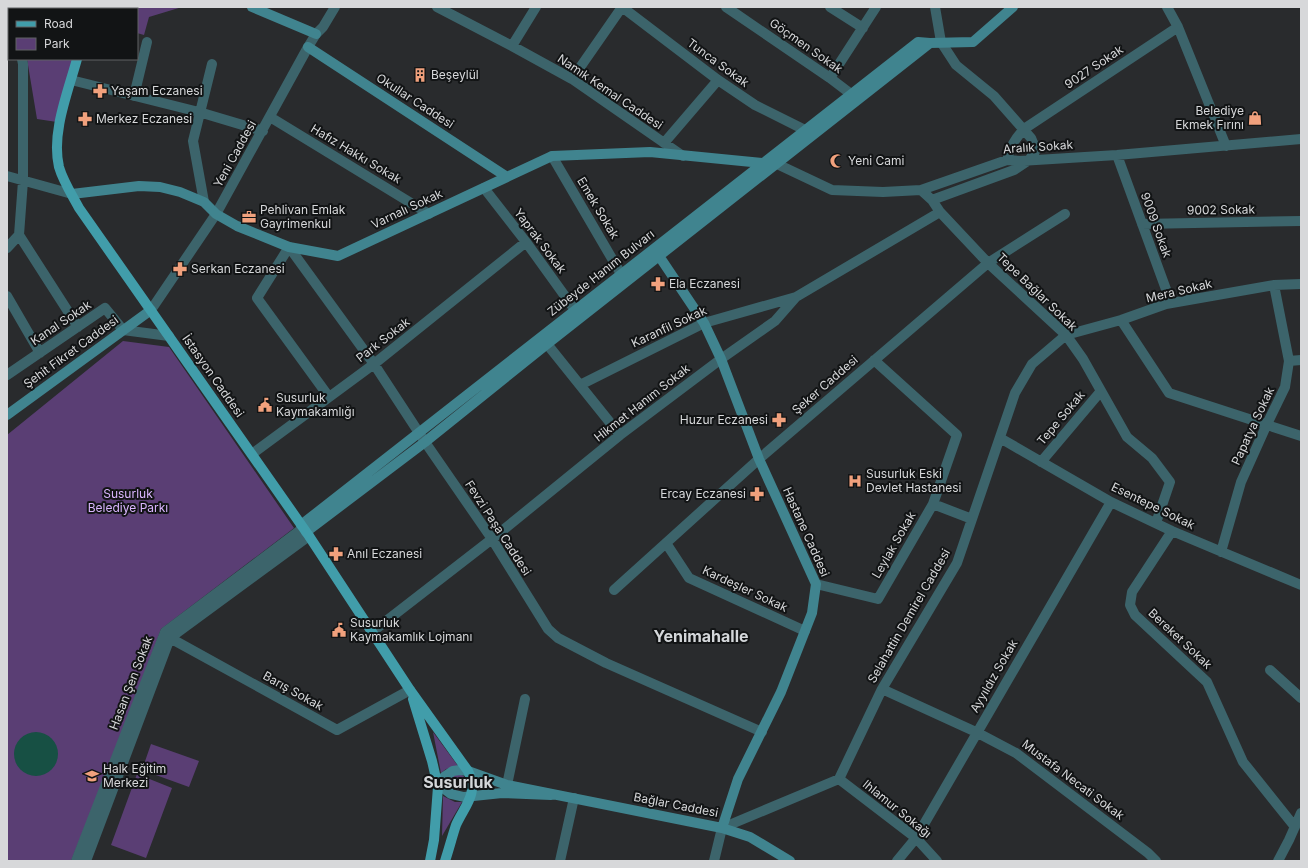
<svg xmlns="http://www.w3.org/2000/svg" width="1308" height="868" font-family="Inter,sans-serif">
<rect width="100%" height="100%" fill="#292b2d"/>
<path fill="#5a3e74" d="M104,7H182L149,17L144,35L137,33V9H104Z
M27,59H74L57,122L37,119Z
M123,341L169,347L294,528L161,629L120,740L71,861H7V435Z
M433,732L458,766L446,769L441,773Z
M151,744L199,761L189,787L142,770Z
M137,774L172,788L146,858L111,845Z
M450 782a8 8 0 1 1 16 0a8 8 0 1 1-16 0Z
M443,796L455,802H462L442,836Z"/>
<path fill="#175044" d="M14 754a22 22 0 1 1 44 0a22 22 0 1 1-44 0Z"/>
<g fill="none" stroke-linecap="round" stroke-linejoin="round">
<path stroke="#3c646b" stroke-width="10" d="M437,7L512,46L572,79L683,156
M622,7L718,80L755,105L805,130
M726,7L830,78L851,94
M830,7L863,28
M1167,7L1178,27L1226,146
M16,9V7
M7,42L9,38
M512,46L536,7
M830,78L876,7
M572,79L622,7
M71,80L199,112L263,131
M134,96L147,42
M270,117L429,214
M664,143L718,80
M1117,155L1171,303
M552,156L621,274
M1007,160C1010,147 1015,139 1024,129L1178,27
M768,163L777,164L832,190L883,192L921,190L1007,160L1020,161L1117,155L1301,139
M7,176L72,194
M484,188L526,242L575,310
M921,190L932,200L940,212L988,263L1066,335L1083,359L1127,437L1152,458L1170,482L1156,523
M932,200L1014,170L1029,160L1036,150L1031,138L994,96L956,65L941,42L935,7
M204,202L193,141L212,64
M1142,224L1301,221
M19,235L78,327
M7,248L19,235L23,181V64L22,59
M7,296L40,353
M151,310L216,214L308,47L316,34L323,27L335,7
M1121,320L1169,393L1301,436
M547,344L620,435
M1289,361L1301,360
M7,375L105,308L123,330L169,336
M580,385L704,323L796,297
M329,397L257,298L289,247L374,364L425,442L492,539L548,629L558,638L606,663L762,732
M1000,438L1111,502L1172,531L1301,585
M252,454L374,364L526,242
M1041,462L1101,391
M933,504L972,519
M1172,531L1132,592L1130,605L1135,615L1207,682L1243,762L1295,827
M666,543L689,578L805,631
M1221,552L1241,482L1267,424L1285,387L1289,361L1274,285
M816,584L878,599L933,504L957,435L874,360
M614,590L759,459L988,263L1065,214
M372,632L492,539L620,435L721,359L775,321L796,297L940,212
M166,634L170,638L337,730L410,690
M1270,670L1301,698
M882,689L976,732L1016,753L1148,853L1156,861
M839,779L916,838L937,861
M507,785L525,699
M76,861L165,632L303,528
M86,861L170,638L309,536
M560,861L574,798
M714,861L722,828L839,779L882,689L957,563L1015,393L1032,364L1066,335L1121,320L1166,304L1274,285L1301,284
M897,861L916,838L1111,502
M1278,861L1289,840L1301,813"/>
<path stroke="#40848f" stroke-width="10" d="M252,7L316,34
M308,47L507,177
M72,194L139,186L160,187L180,192L204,202L216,214L237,226L289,247L338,256L552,156L650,152L762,163
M659,256L704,323L721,359L759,459L816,584L812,613L781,692L738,779L722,828
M7,415L151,310
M301,525L918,42L930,43L973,42L1013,7
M306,532L425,442L547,344L930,43
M551,795L502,793L464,797L451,794L438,784L444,777L453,771L460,770L468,771L507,785L722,828L750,837L790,861"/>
<path stroke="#419daa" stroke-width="10" d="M91,9V7
M77,59C68,92 51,133 59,167C63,181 72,195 79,208L309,536L410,690L468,771C479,794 465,805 456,825C452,837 449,849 445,861
M413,699L432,761L438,787L434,840L430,861"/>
</g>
<defs>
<symbol id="building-bare" viewBox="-9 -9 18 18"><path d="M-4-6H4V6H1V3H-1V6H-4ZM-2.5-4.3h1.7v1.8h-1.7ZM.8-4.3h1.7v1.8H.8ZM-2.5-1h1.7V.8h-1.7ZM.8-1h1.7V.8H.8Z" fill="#f1a17d" stroke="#121415" stroke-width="2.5" paint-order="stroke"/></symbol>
<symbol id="pharmacy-bare" viewBox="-9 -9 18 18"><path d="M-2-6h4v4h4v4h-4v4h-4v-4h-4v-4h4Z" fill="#f1a17d" stroke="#121415" stroke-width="2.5" paint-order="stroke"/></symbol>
<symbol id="shop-bare" viewBox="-9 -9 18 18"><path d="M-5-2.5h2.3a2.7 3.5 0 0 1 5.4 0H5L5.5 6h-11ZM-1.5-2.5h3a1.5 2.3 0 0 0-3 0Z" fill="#f1a17d" stroke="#121415" stroke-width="2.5" paint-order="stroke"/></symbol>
<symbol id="mosque-bare" viewBox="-9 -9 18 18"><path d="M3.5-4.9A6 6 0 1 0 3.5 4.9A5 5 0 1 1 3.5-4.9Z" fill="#f1a17d" stroke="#121415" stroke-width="2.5" paint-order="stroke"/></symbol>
<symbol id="office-bare" viewBox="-9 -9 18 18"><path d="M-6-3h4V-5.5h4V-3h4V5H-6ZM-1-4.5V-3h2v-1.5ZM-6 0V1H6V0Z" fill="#f1a17d" stroke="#121415" stroke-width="2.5" paint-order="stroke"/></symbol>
<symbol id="civic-bare" viewBox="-9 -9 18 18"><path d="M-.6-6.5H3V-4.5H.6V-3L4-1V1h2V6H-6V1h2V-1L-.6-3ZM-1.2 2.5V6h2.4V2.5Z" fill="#f1a17d" stroke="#121415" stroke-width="2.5" paint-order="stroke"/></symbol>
<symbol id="hospital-bare" viewBox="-9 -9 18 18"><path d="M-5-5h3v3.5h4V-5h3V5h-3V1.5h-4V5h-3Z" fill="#f1a17d" stroke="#121415" stroke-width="2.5" paint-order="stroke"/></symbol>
<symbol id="school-bare" viewBox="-9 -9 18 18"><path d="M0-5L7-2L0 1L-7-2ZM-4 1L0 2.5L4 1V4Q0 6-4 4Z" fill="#f1a17d" stroke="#121415" stroke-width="2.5" paint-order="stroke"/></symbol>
</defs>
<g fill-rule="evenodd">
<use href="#building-bare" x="410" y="65" width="20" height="20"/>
<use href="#pharmacy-bare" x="90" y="81" width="20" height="20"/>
<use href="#shop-bare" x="1245" y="108" width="20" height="20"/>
<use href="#pharmacy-bare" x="75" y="109" width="20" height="20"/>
<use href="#mosque-bare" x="827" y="151" width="20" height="20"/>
<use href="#office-bare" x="239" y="207" width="20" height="20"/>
<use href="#pharmacy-bare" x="170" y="259" width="20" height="20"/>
<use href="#pharmacy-bare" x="648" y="274" width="20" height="20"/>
<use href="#civic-bare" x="255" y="395" width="20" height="20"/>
<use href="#pharmacy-bare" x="769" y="410" width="20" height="20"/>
<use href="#hospital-bare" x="845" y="471" width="20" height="20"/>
<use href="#pharmacy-bare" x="747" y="484" width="20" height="20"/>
<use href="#pharmacy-bare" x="326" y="544" width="20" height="20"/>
<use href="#civic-bare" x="329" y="620" width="20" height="20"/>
<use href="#school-bare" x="82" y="766" width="20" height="20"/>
</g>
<g text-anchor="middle" stroke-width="4" stroke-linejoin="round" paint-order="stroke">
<g font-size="12" fill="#d7d8da" stroke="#121415">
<text transform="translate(806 46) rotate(35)" y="4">Göçmen Sokak</text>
<text transform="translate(718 63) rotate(36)" y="4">Tunca Sokak</text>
<text transform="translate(1094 67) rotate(-34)" y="4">9027 Sokak</text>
<text transform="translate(610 92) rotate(34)" y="4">Namık Kemal Caddesi</text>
<text transform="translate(415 101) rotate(33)" y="4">Okullar Caddesi</text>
<text transform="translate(1038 147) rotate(-4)" y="4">Aralık Sokak</text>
<text transform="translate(235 154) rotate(-61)" y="4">Yeni Caddesi</text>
<text transform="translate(356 154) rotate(31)" y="4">Hafız Hakkı Sokak</text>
<text transform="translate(598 208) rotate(59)" y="4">Emek Sokak</text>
<text transform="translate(407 209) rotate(-25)" y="4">Varnalı Sokak</text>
<text transform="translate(1221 210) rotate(-1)" y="4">9002 Sokak</text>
<text transform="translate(1156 225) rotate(70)" y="4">9009 Sokak</text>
<text transform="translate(540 241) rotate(53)" y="4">Yaprak Sokak</text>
<text transform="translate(601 273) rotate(-38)" y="4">Zübeyde Hanım Bulvarı</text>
<text transform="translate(1179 291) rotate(-13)" y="4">Mera Sokak</text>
<text transform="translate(1037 292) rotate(44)" y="4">Tepe Bağlar Sokak</text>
<text transform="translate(61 323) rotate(-34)" y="4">Kanal Sokak</text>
<text transform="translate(669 327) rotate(-25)" y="4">Karanfil Sokak</text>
<text transform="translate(383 340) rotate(-38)" y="4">Park Sokak</text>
<text transform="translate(71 352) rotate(-36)" y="4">Şehit Fikret Caddesi</text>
<text transform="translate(213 376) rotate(55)" y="4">İstasyon Caddesi</text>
<text transform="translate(825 385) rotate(-41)" y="4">Şeker Caddesi</text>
<text transform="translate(642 403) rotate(-38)" y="4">Hikmet Hanım Sokak</text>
<text transform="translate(1061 418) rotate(-50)" y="4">Tepe Sokak</text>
<text transform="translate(1253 426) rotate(-65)" y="4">Papatya Sokak</text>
<text transform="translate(1153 506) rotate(26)" y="4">Esentepe Sokak</text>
<text transform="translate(498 528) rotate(57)" y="4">Fevzi Paşa Caddesi</text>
<text transform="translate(806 532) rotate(66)" y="4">Hastane Caddesi</text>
<text transform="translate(894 545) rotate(-60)" y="4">Leylak Sokak</text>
<text transform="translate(745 589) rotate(25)" y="4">Kardeşler Sokak</text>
<text transform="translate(909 616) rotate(-60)" y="4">Selahattin Demirel Caddesi</text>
<text transform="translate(1180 639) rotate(43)" y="4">Bereket Sokak</text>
<text transform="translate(994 676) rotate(-60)" y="4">Ayyıldız Sokak</text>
<text transform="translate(131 683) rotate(-69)" y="4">Hasan Şen Sokak</text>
<text transform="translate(293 691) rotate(29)" y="4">Barış Sokak</text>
<text transform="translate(1073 780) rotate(37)" y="4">Mustafa Necati Sokak</text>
<text transform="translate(676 805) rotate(11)" y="4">Bağlar Caddesi</text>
<text transform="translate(897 809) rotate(39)" y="4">Ihlamur Sokağı</text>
</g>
<g font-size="12" fill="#d7d8da" stroke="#121415" text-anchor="start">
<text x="431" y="79">Beşeylül</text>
<text x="111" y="95">Yaşam Eczanesi</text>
<text x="1244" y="115" text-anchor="end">Belediye<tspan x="1244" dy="14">Ekmek Fırını</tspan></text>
<text x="96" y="123">Merkez Eczanesi</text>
<text x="848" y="165">Yeni Cami</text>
<text x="260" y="214">Pehlivan Emlak<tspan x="260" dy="14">Gayrimenkul</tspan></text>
<text x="191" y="273">Serkan Eczanesi</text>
<text x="669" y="288">Ela Eczanesi</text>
<text x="276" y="402">Susurluk<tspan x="276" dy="14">Kaymakamlığı</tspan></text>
<text x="768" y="424" text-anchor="end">Huzur Eczanesi</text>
<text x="866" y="478">Susurluk Eski<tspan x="866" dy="14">Devlet Hastanesi</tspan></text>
<text x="746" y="498" text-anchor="end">Ercay Eczanesi</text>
<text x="347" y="558">Anıl Eczanesi</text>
<text x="350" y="627">Susurluk<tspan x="350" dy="14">Kaymakamlık Lojmanı</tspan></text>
<text x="103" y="773">Halk Eğitim<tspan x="103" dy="14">Merkezi</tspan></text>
</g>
<g font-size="12" fill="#dab5fe" stroke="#121415">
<text x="128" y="498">Susurluk<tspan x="128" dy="14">Belediye Parkı</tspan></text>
</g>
<g font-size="16" font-weight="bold" fill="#d4d7da" stroke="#121415">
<text x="701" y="642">Yenimahalle</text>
<text x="458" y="788">Susurluk</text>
</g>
</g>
<rect width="1308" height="868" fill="none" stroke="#d7d8da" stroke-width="16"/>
<rect x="8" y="8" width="130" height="52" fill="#121415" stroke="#616264"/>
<rect x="16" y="21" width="20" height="6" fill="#419daa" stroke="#616264"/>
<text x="44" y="28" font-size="12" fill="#d7d8da">Road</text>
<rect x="16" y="38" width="20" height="12" fill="#5a3e74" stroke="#616264"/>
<text x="44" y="48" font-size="12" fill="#d7d8da">Park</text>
</svg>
